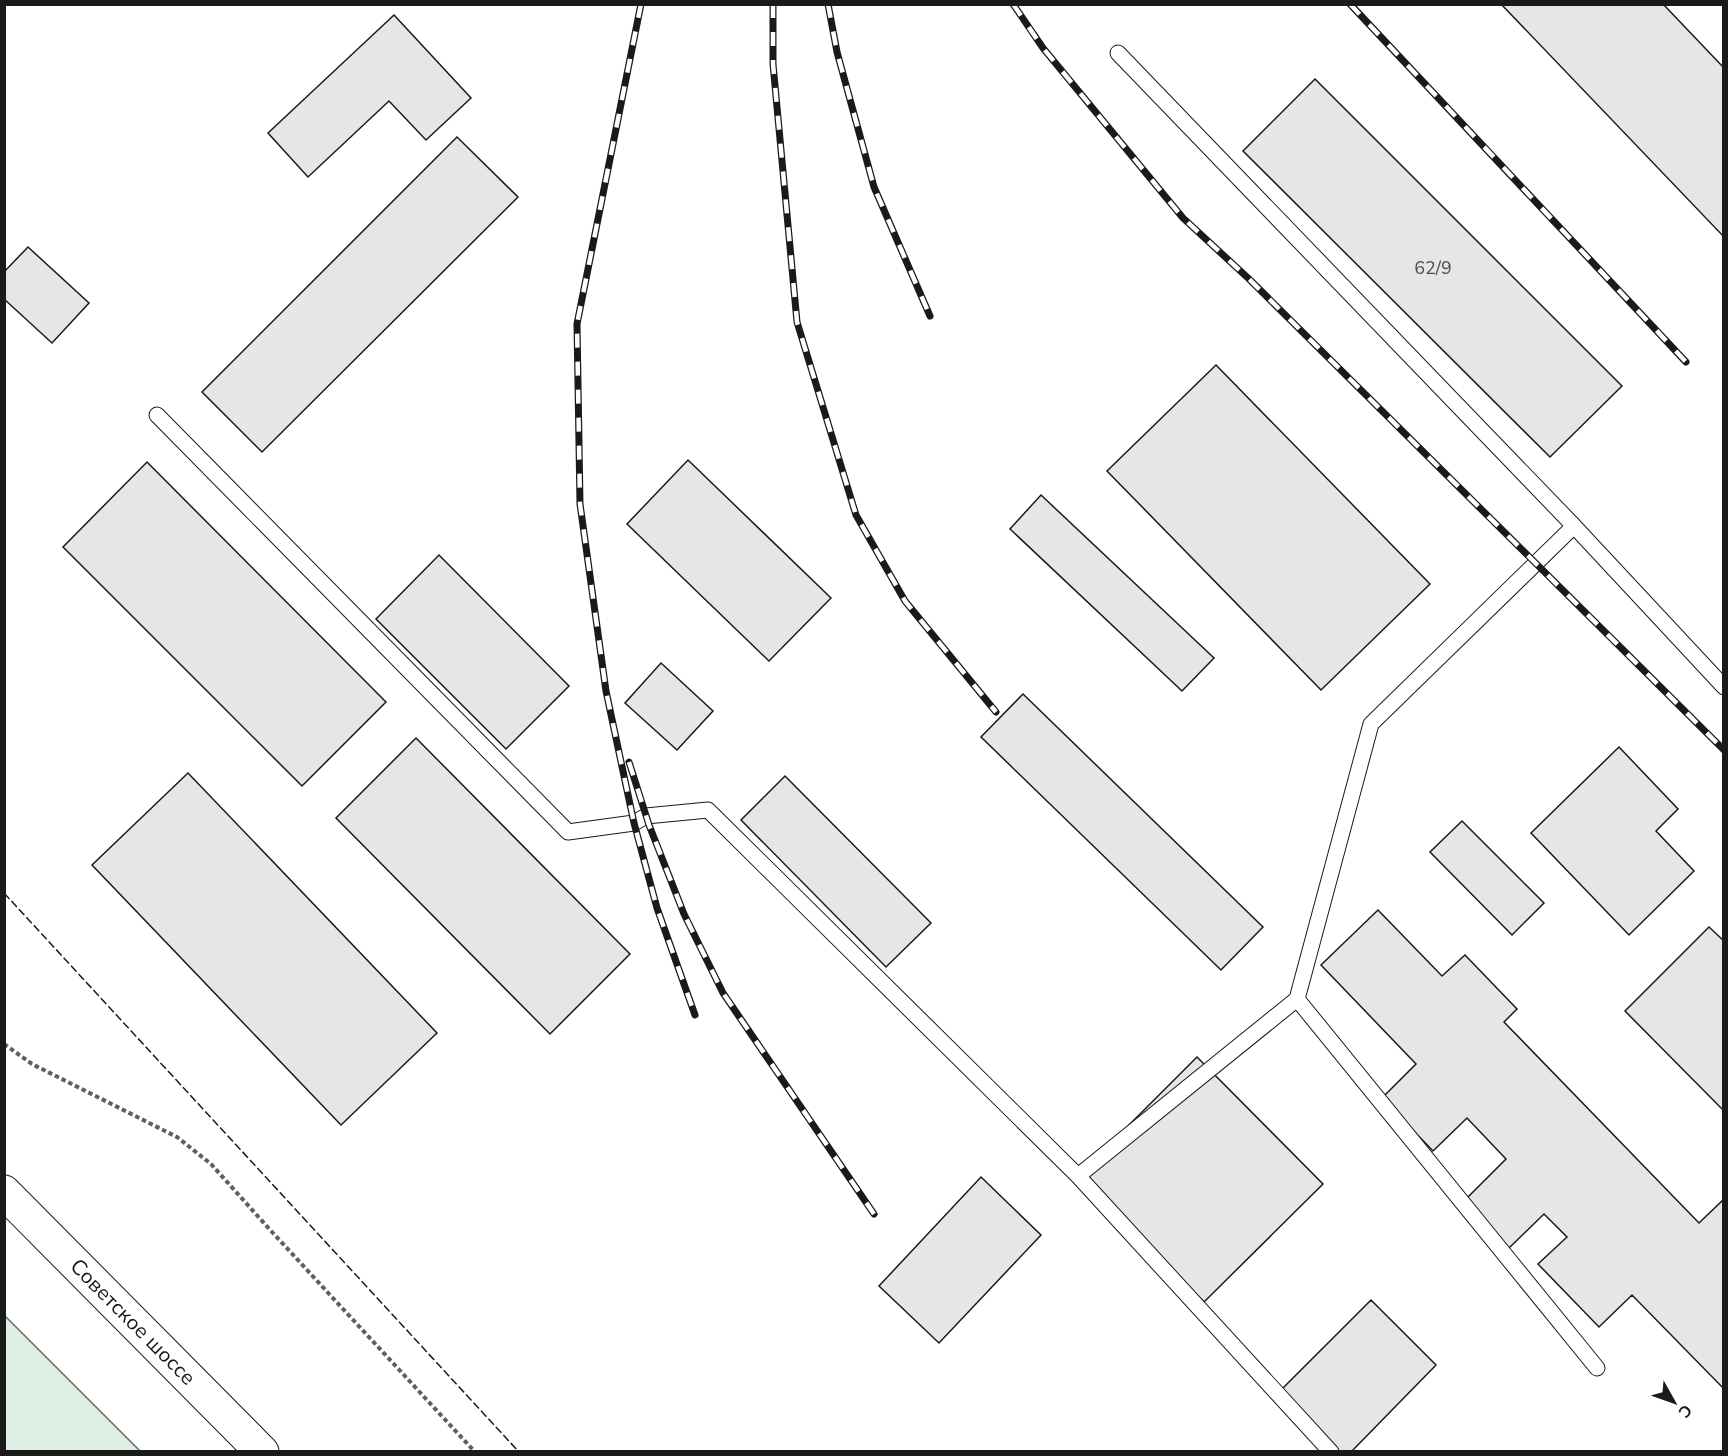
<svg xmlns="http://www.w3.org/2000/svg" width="1728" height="1456" font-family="'Nunito Sans',sans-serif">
<rect width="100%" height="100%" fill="#fff"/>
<path fill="#e0efe3" stroke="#6a6a6a" stroke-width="1.5" d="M5,1316L140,1451H5Z"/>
<path fill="#e6e6e6" stroke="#1a1a1a" stroke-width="1.5" d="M1501,4H1663L1724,68V237Z
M394,15L471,98L426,140L389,101L308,177L268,133Z
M1315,79L1622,386L1550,457L1243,151Z
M457,137L518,197L262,452L202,392Z
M28,247L89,303L52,343L4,299V272Z
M1216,365L1430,584L1321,690L1107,471Z
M688,460L831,598L769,661L627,524Z
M147,462L386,702L302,786L63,547Z
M1041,495L1214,658L1182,691L1010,529Z
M439,555L569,686L506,749L376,619Z
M661,663L713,711L677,750L625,703Z
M1023,694L1263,927L1221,970L981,737Z
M416,738L630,954L550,1034L336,818Z
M1619,747L1678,809L1656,831L1694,871L1629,935L1531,833Z
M188,773L437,1033L341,1125L92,865Z
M785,776L931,923L886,967L741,820Z
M1462,821L1544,903L1512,935L1430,852Z
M1378,910L1442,976L1465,955L1517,1009L1504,1022L1699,1223L1722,1201L1724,1202V1389L1632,1295L1599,1327L1538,1264L1567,1237L1544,1214L1509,1248L1464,1201L1506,1159L1467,1118L1433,1151L1382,1098L1416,1064L1321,965Z
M1709,927L1724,941V1111L1625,1011Z
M1197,1057L1323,1184L1204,1302L1078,1176Z
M981,1177L1041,1235L939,1343L879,1286Z
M1371,1300L1436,1365L1351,1452H1335L1277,1394Z"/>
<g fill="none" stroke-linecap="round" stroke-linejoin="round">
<defs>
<path id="service" d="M1118,53L1574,526
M157,415L568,832L634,823L646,816L708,810L1078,1176
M1297,999L1371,724L1574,526L1724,687
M1331,1452L1078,1176L1297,999L1597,1368"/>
<g id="primary">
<path id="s1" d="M4,1192L262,1452"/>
</g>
</defs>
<use href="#service" stroke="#1a1a1a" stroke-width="17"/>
<use href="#primary" stroke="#1a1a1a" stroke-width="35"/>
<path stroke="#5f5f5f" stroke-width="4" stroke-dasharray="4.5 3" stroke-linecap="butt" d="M4,1044L32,1064L177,1137L211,1164L272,1232L475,1452"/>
<use href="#service" stroke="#fff" stroke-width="15"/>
<use href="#primary" stroke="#fff" stroke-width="33"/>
<defs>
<path id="rail" d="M641,4L577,324L580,504L606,691L634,823L657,908L695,1015
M773,4V64L797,322L856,515L905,601L996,712
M828,4L837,52L874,187L930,316
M1013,4L1043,48L1183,218L1248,278L1724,750
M1350,4L1686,362
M629,762L649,825L684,914L723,993L874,1214"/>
</defs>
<use href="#rail" stroke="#1a1a1a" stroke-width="7"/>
<use href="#rail" stroke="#fff" stroke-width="4.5" stroke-dasharray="14" stroke-linecap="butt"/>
<path stroke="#1a1a1a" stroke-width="1.5" stroke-dasharray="8 3" stroke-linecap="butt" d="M4,893L519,1452"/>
</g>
<g text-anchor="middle" stroke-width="4.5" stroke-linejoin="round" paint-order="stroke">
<g font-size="18" fill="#4d4d4d">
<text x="1433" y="274">62/9</text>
</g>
<g font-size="21" fill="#1a1a1a" stroke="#fff">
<text dy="7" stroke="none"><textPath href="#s1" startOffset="183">Советское шоссе</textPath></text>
</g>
</g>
<rect width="1728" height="1456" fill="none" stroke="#1a1a1a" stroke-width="12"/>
<g transform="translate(1674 1402) rotate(130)" stroke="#ffffff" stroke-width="4.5" paint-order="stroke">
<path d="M0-4.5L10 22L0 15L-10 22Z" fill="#1a1a1a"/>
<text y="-9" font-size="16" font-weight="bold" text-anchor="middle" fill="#1a1a1a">С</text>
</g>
</svg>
